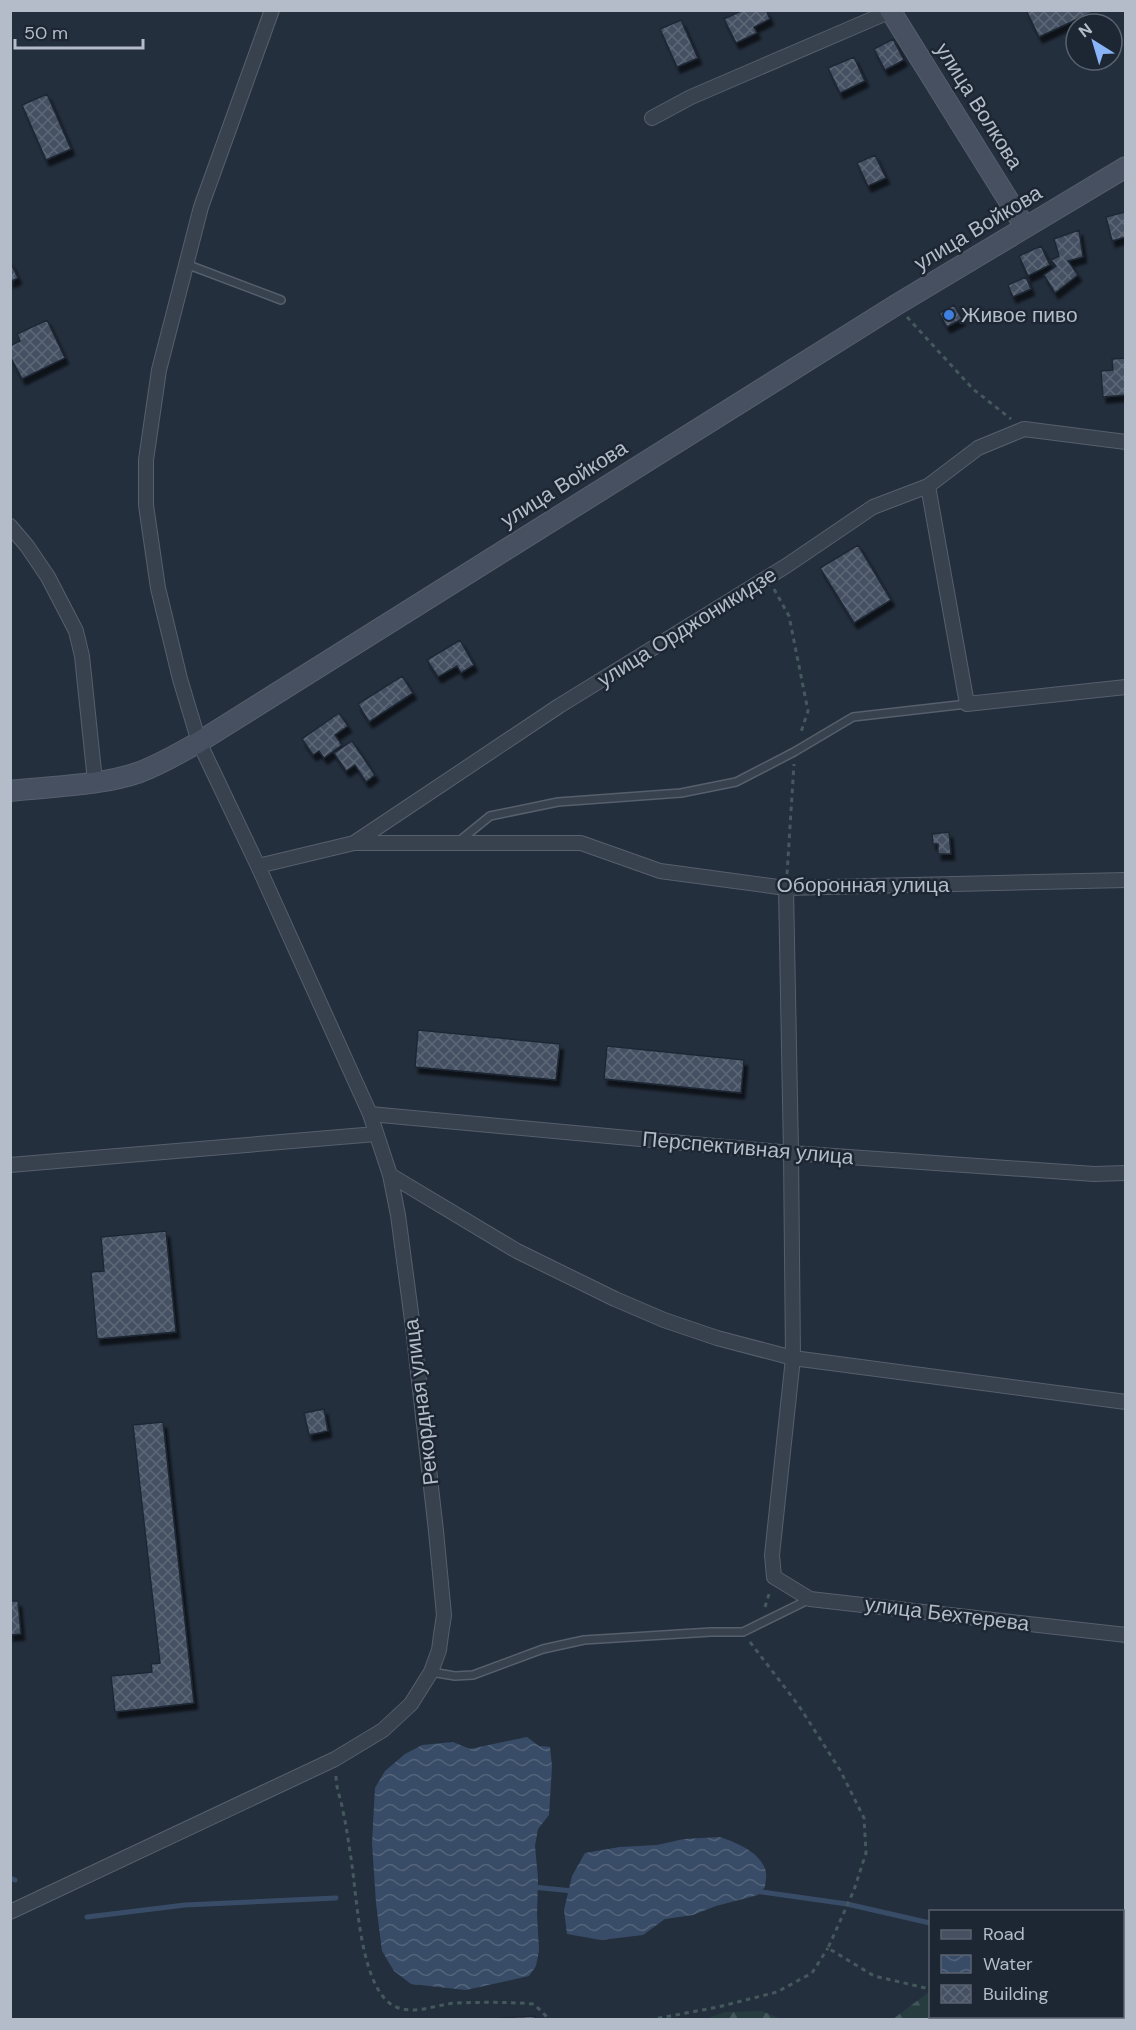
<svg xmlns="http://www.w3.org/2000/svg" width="1136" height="2030" font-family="'DM Sans',sans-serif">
<defs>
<pattern id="forest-firs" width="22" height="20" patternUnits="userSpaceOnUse" patternTransform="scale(1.5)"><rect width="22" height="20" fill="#263c3f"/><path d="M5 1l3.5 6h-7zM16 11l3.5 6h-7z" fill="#435659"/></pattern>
<pattern id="water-waves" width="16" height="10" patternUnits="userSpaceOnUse" patternTransform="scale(1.5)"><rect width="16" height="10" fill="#394c67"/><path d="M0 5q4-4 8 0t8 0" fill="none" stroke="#53647b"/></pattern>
<pattern id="building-cross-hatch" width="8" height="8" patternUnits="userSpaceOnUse" patternTransform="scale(1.5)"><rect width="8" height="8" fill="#455162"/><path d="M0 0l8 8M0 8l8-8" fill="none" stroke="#5d6877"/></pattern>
<filter id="shadow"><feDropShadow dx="3.5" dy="6" stdDeviation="1.5" flood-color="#0009"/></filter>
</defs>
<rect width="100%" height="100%" fill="#242f3e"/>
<path fill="url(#forest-firs)" d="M929,1992L930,2016L937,2017L938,2019H893Z
M762,2011L781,2019H706L725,2012Z"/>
<path fill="url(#water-waves)" d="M527,1737L539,1746L550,1747L552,1766L549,1815L538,1829L535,1846L538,1878L537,1915L539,1950L536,1966L529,1976L466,1990L411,1984L394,1971L382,1951L376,1903L372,1843L375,1788L385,1771L405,1754L422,1745L453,1742L470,1749Z
M720,1837C737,1843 761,1852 766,1872C767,1877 765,1883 765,1887L758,1895L716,1906L693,1915L665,1919L643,1935L601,1940L567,1934L564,1910L572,1876L585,1853L620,1847L657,1845L684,1839Z"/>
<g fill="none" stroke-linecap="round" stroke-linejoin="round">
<path stroke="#394c67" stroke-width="5" d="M10,1878L15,1880
M532,1887L573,1891
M755,1891L847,1904L930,1923
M87,1917L185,1905L336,1898
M1122,1929H1126"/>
</g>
<path fill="url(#building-cross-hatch)" stroke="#1f2835" stroke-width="1.5" filter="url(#shadow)" d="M743,10H766L770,19L754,27L757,33L736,43L724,19Z
M1026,10H1097L1039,37Z
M681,20L698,58L677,67L660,29Z
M893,39L904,60L885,70L874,49Z
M854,57L865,81L840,93L828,68Z
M47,94L71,149L46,160L22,105Z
M875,155L886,178L868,186L857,163Z
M1125,212L1126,237L1112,241L1106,217Z
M1079,230L1083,257L1068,261L1078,275L1055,293L1044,275L1056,266L1051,260L1059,256L1054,239Z
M1041,246L1050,265L1028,276L1019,256Z
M10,261L18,278L10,282Z
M1026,277L1031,289L1013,297L1008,285Z
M954,305L962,319L947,327L939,313Z
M47,320L65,358L22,379L10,356V346L20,341L17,334Z
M1126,358V395L1103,397L1101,371L1113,370L1112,359Z
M858,545L891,600L854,623L820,568Z
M460,640L474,665L461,673L457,666L438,677L427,660Z
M402,676L413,693L369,722L358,704Z
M339,713L348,726L335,735L342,745L324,758L319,751L313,755L302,739Z
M352,741L375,775L366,782L355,765L346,771L334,753Z
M949,832L951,854H938V844H933L932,834Z
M418,1030L560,1044L556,1080L415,1067Z
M607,1046L744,1060L741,1093L604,1079Z
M166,1231L176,1332L97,1339L91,1272L104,1271L101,1237Z
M324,1409L328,1431L309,1435L304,1413Z
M163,1422L194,1703L115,1712L111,1676L152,1672L151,1664L160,1663L133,1425Z
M10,1601H18L21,1634L10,1635Z
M535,2016V2020H499V2018Z"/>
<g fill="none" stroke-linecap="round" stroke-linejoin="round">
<defs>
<path id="lane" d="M186,264L281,300
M458,842L490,816L558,802L681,793L736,782L794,752L853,717L967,704
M431,1672L455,1676L473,1675L543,1649L584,1640L711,1632H743L810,1599"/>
<path id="street" d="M652,118L691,97L891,11
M928,486L967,704L1126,687
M10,526L27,546L48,577L76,631L82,656L95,781
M354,843H581L660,871L786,888L1126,880
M258,866L354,843L559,706L786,566L873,507L928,486L978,448L1024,429L1126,442
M786,888L791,1153L793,1358L775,1527L772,1555L774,1577L810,1599L1126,1635
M370,1114L791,1153L1094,1174L1126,1173
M10,1165L376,1134
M390,1175L517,1251L615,1299L664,1320L717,1338L793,1358L1126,1402
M10,1912L335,1759L383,1730L411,1704L431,1672L439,1650L441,1635L444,1615L436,1531L413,1328L398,1215L390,1175L370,1114L258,866L199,742L180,679L158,588L146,505V460L159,370L201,207L272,10"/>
<path id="secondary" d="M890,10L1025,227
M10,791C53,786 100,786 140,772C161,764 180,753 199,742L896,305L1126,167"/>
</defs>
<use href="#lane" stroke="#565f6c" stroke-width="10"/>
<use href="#street" stroke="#565f6c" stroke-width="16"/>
<use href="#secondary" stroke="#565f6c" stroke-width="22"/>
<path stroke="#44595c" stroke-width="3" stroke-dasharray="4.5 4.5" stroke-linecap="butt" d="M907,317L973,389L1011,419
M774,589L789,616L808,711L800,735
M787,874L794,764
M765,1607L770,1591
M750,1642L799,1706L840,1770L864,1818L866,1853L854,1890L828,1948L874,1976L930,1989
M336,1776C336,1789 341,1799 343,1811C346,1825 348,1838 350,1852C357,1888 358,1987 394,2006C414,2016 436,2004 457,2003C483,2002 508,2002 534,2004L550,2020
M960,2016L962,2020
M649,2020L718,2007L777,1992L812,1973L828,1948"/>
<use href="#lane" stroke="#38414e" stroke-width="7"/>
<use href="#street" stroke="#38414e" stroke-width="14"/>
<use href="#secondary" stroke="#465061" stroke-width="20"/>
</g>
<circle fill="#3f7fe0" stroke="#1d2633" stroke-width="2" cx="949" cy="315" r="6"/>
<g text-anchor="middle" stroke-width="5" stroke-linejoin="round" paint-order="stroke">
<g font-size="21" fill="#b4bcc9" stroke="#1d2633">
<text transform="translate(979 106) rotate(58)" y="7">улица Волкова</text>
<text transform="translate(978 228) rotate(-31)" y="7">улица Войкова</text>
<text transform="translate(564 484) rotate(-32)" y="7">улица Войкова</text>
<text transform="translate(687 627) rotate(-32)" y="7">улица Орджоникидзе</text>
<text x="863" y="892">Оборонная улица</text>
<text transform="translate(748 1148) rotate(5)" y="7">Перспективная улица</text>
<text transform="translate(421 1402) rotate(-97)" y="7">Рекордная улица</text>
<text transform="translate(947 1614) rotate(7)" y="7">улица Бехтерева</text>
</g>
<g font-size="21" fill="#b4bcc9" stroke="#1d2633" text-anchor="start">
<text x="961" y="322">Живое пиво</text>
</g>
</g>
<rect width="1136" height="2030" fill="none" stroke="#b4bcc9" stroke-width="24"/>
<rect x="929" y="1910" width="195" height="108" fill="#1d2633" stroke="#59626f" stroke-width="1.5"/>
<rect x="941" y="1930" width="30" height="9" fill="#465061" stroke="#59626f" stroke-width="1.5"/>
<text x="983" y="1940" font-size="18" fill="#b4bcc9">Road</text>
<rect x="941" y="1955" width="30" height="18" fill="url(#water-waves)" stroke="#59626f" stroke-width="1.5"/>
<text x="983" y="1970" font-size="18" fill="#b4bcc9">Water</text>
<rect x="941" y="1985" width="30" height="18" fill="url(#building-cross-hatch)" stroke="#59626f" stroke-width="1.5"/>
<text x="983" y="2000" font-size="18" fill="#b4bcc9">Building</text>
<g transform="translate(1094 42) rotate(323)"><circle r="28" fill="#1d2633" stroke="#59626f" stroke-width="1.5"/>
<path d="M0-4.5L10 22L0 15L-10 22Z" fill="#8ab4f8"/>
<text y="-9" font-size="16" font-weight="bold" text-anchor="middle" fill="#b4bcc9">N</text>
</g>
<path d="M15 39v9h128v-9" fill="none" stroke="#b4bcc9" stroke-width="3"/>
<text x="24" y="39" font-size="18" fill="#b4bcc9" stroke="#1d2633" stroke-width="4.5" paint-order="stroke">50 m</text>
</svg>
